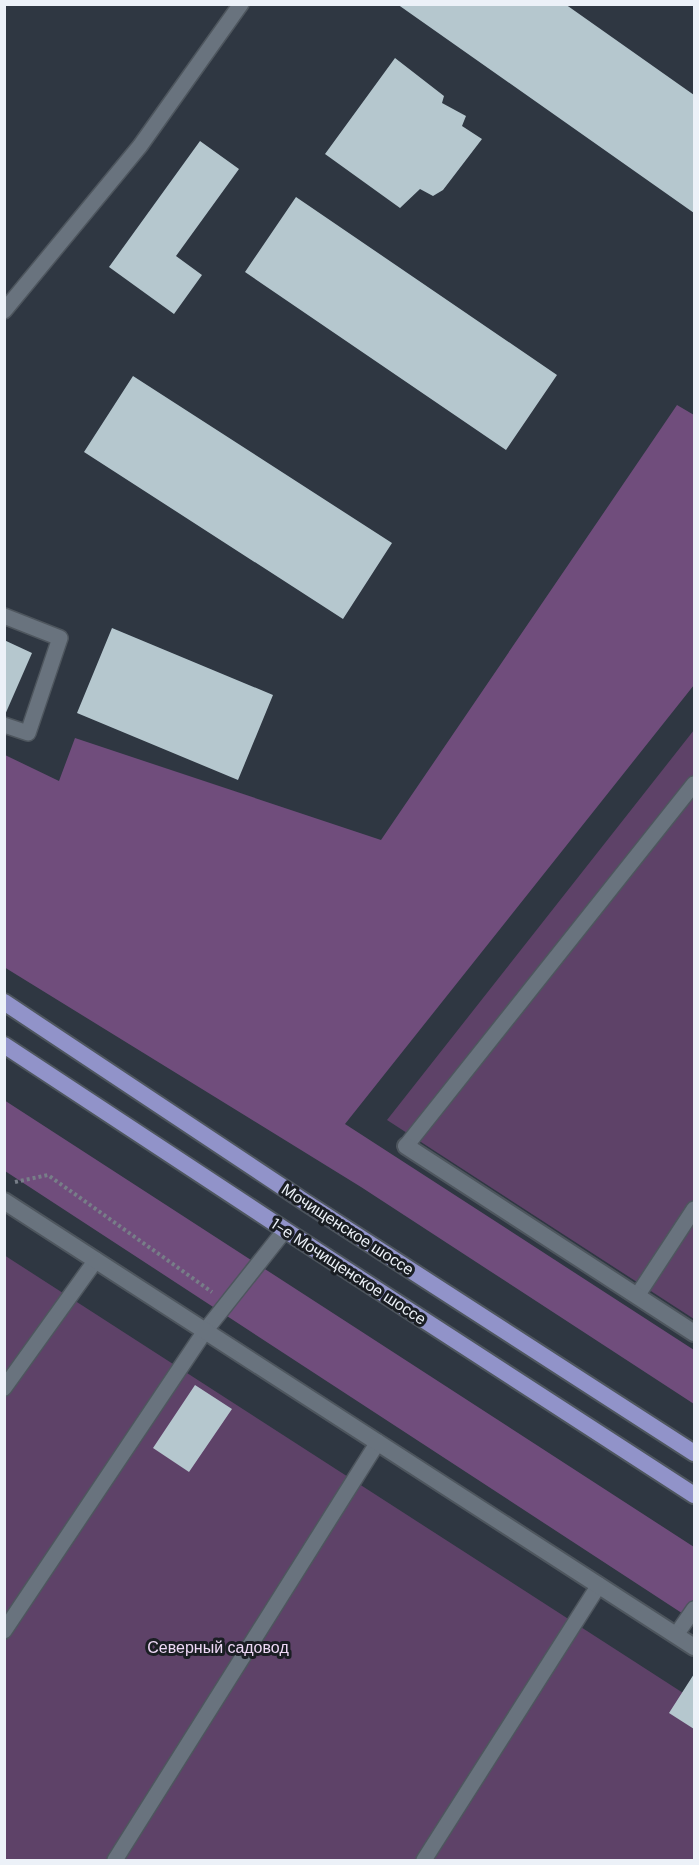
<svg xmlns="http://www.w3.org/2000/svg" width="699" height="1865" font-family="'DM Sans',sans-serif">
<rect width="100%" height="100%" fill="#2f3742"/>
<path fill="#5e4268" d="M694,730V1319L387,1120Z
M4,1255L694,1700V1860H5Z"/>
<path fill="#704d7c" d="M677,405L694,415V685L345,1124L694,1350V1404L361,1187L4,967L5,755L59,781L75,738L381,840Z
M4,1100L694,1547V1621L5,1171Z"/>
<path fill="#b5c7ce" d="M397,4H565L694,95V213Z
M395,58L444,96L442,103L466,116L462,126L482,139L443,190L433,196L420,189L400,208L325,154Z
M200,141L239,169L176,256L202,275L174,314L109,267Z
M296,197L557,375L506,450L245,272Z
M133,376L392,543L343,619L84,452Z
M112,628L273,695L238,780L77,713Z
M4,640L32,653L4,717Z
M195,1385L232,1409L189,1472L153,1448Z
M694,1674V1729L669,1713Z"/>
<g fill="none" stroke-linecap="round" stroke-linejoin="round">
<defs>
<path id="service" d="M4,311L140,146L241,4
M4,616L60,638L28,733L4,725
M406,1146L694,784
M637,1296L694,1209
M4,1388L96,1260
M4,1631L205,1331L285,1230
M676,1635L694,1609
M115,1860L378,1442
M424,1860L599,1585"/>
<path id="minor" d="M406,1146L694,1333
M4,1201L694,1647"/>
<path id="primary" d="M4,1002L305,1202L694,1453
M4,1045L285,1230L694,1495"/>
</defs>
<use href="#service" stroke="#4e565e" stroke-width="18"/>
<use href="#minor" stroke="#4e565e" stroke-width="20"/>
<use href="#primary" stroke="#4e565e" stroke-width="20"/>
<path stroke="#777e88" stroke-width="4" stroke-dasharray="3 3" stroke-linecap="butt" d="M15,1182L48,1175L212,1292"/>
<use href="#service" stroke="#69737e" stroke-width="15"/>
<use href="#minor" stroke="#69737e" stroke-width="16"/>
<use href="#primary" stroke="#9193c9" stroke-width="16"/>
</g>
<g text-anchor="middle" stroke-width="6" stroke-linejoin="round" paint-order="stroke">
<g font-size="16" fill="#ecf1f8" stroke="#1a1e23">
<text transform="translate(348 1229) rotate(33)" y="6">Мочищенское шоссе</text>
<text transform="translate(349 1271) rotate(33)" y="6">1-е Мочищенское шоссе</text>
</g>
<g font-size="16" fill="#eed9f6" stroke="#1a1e23">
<text x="218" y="1653">Северный садовод</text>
</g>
</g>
<rect width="699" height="1865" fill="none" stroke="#ecf1f8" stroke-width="12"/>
</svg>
